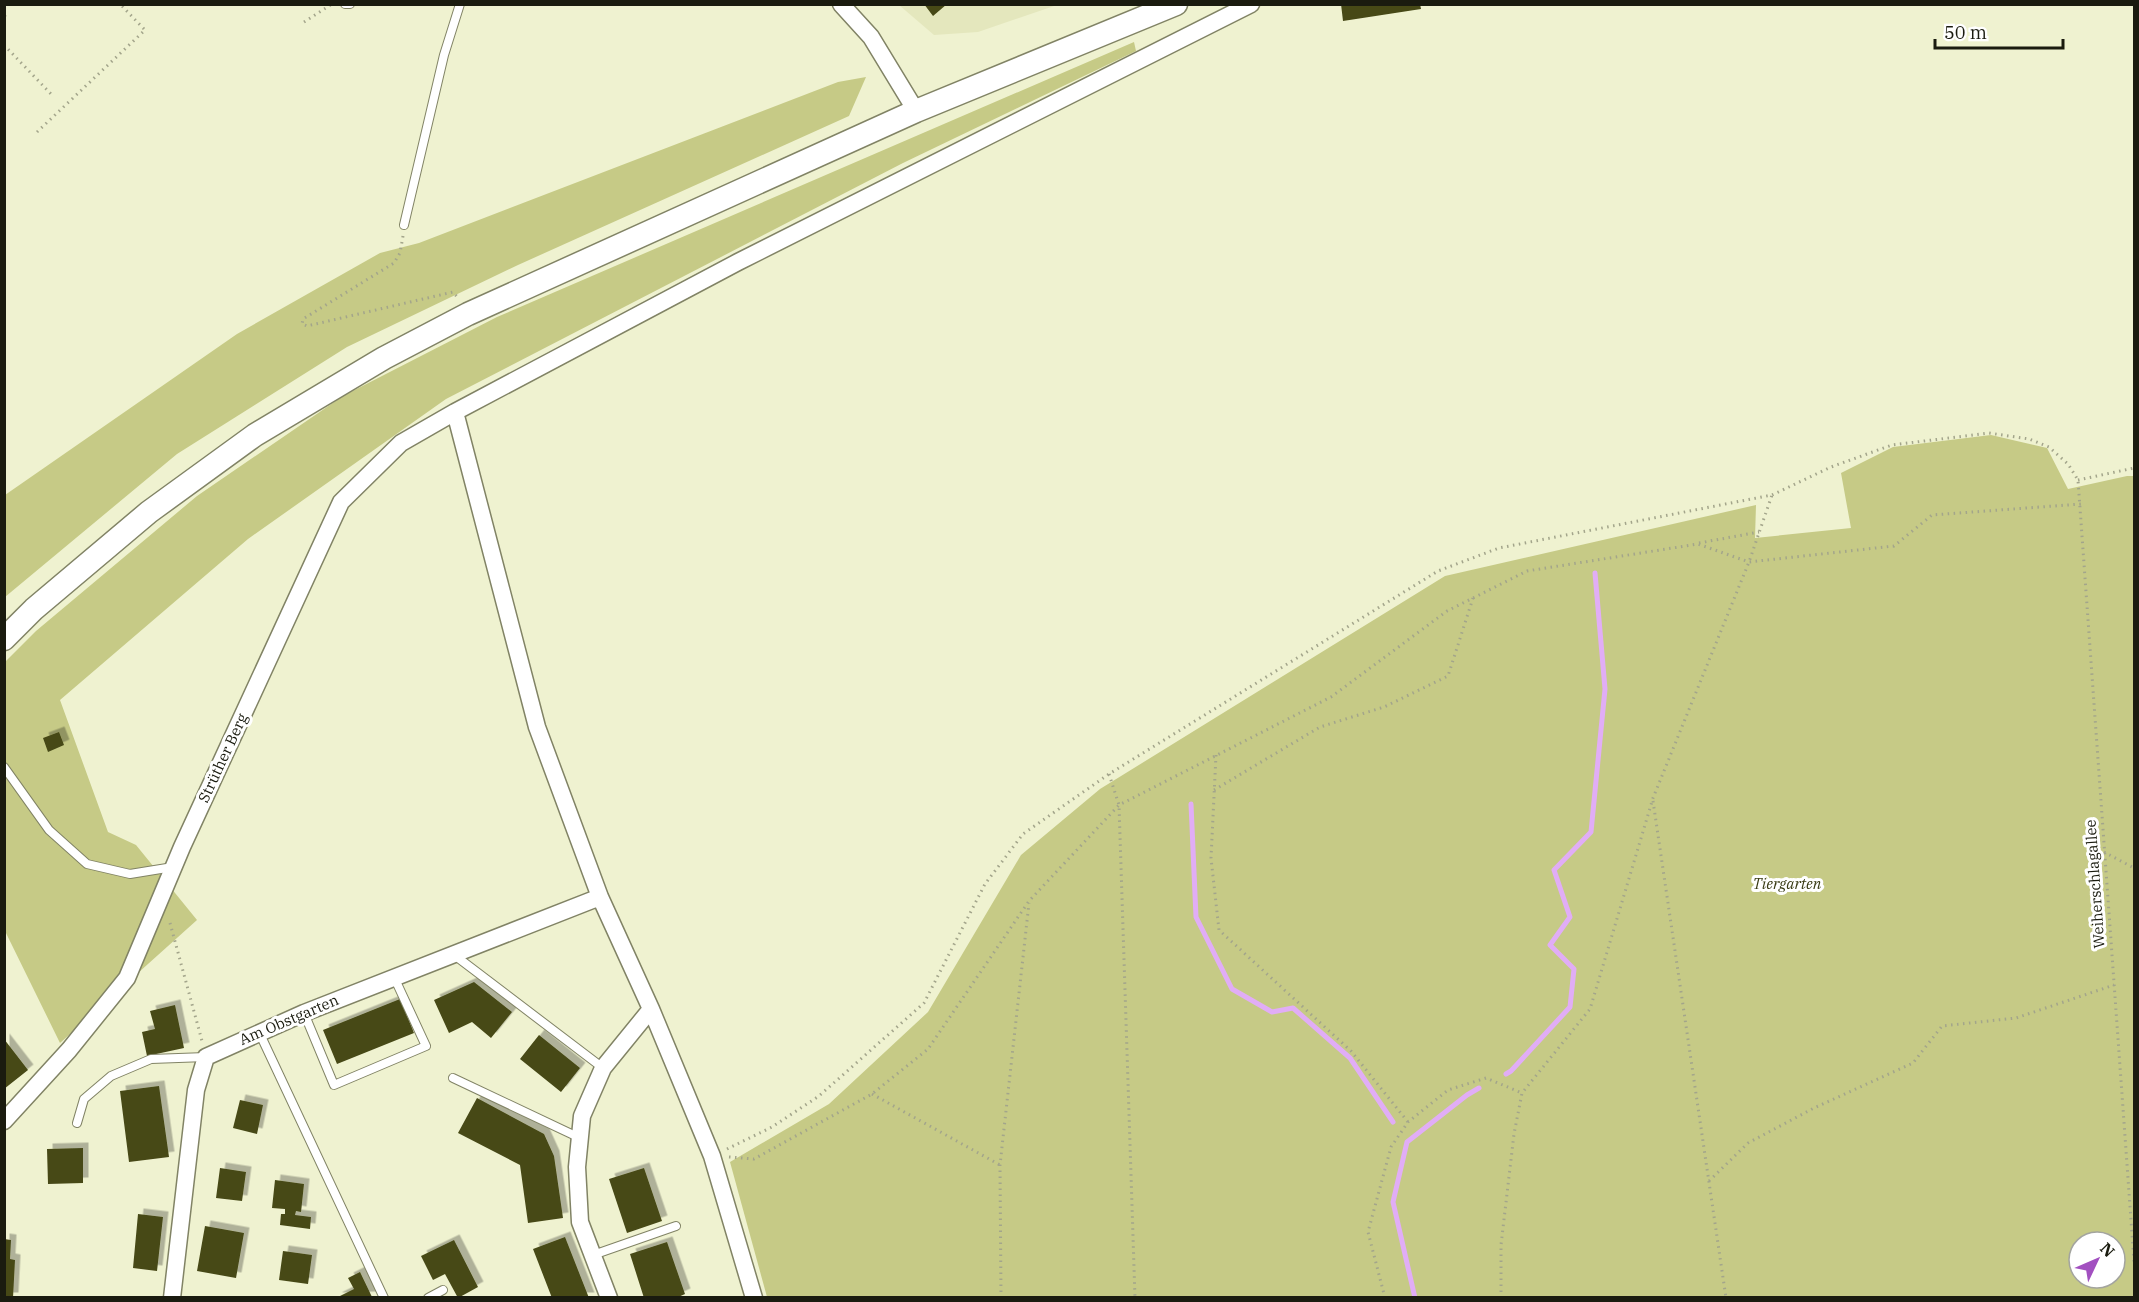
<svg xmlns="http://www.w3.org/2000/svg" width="2139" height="1302" font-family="'IBM Plex Serif',serif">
<defs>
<filter id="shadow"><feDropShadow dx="5.5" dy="-5.5" stdDeviation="0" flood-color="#0004"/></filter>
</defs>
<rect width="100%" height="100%" fill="#eff2d0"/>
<path fill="#e4e7bd" d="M899,5H1057L978,32L934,35Z"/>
<path fill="#c6ca86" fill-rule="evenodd" d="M1134,42L1136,51L903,163L446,399L248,539L60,700L108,832L136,845L197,920L60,1043L5,931V662L36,631L197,496L343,396L497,317Z
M866,77L849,116L518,265L347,347L177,454L5,597V495L237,334L380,253L419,243L838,82Z
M1991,435L2047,448L2068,489L2127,476H2134V1297H767L730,1162L829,1104L928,1012L1021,855L1100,789L1445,576L1756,505L1755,538L1851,528L1841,473L1893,447ZM2079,1242H2115V1278H2079Z"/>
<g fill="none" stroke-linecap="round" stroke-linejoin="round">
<path stroke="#e1adf6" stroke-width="5" d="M1191,804L1196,917L1232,989L1272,1012L1293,1008L1350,1058L1393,1122
M1506,1074L1511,1071L1570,1007L1574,969L1550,945L1570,917L1554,870L1591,832L1605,689L1595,573
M1415,1298L1393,1202L1407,1142L1467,1095L1479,1088"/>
</g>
<path fill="#464817" filter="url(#shadow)" d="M924,4H947L933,16Z
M1341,4H1420L1421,9L1343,21Z
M59,732L64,745L48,752L43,738Z
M474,982L512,1012L491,1038L472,1022L449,1033L434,1000Z
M400,999L414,1033L337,1064L323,1030Z
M175,1005L184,1048L147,1056L142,1032L155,1029L150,1011Z
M539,1035L580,1068L561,1092L520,1059Z
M4,1039L28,1070L4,1089Z
M159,1086L169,1157L129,1162L120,1091Z
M477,1098L544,1134L554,1156L563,1218L528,1223L520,1165L458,1133Z
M240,1100L263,1105L257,1134L233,1128Z
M83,1148V1183L48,1184L47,1149Z
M220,1168L246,1172L242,1201L216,1198Z
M644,1168L662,1221L627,1233L609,1179Z
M275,1180L304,1184L301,1212L296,1211L295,1215L311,1217L310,1229L280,1225L281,1214H285V1209L272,1208Z
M138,1214L163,1217L157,1271L133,1268Z
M205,1226L244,1233L236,1278L197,1271Z
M565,1237L589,1298H552L533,1249Z
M4,1239L11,1240L10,1259L15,1260L13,1298H4Z
M454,1240L478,1287L458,1298L445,1274L433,1280L421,1256Z
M667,1242L685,1294L676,1298H644L630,1254Z
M283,1251L312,1255L308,1284L279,1280Z
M360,1272L372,1297L336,1298L354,1289L348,1278Z"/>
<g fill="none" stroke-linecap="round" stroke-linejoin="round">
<defs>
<path id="service" d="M345,4H350
M404,225L444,55L460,4
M4,767L49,830L87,864L130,874L173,867
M453,954L603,1068
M304,1013L334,1085L426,1046L394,977
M259,1032L384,1298
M453,1078L580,1138
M77,1123L84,1099L111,1076L151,1059L206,1057
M593,1255L676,1226
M428,1298L443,1290"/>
<path id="minor" d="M841,4L871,37L916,111
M455,412L537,727L600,897L651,1009L712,1156L754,1298
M4,1121L69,1050L127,978L182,847L341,502L401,443L455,412L738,262L1251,4
M172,1298L196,1090L206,1057L304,1013L600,897
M609,1298L580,1222L577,1167L582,1116L603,1068L651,1009"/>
<path id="secondary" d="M4,639L34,609L149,512L255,435L384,358L468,314L916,111L1176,4"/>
</defs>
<use href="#service" stroke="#818365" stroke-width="10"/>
<use href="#minor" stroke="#818365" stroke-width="19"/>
<use href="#secondary" stroke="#818365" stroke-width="25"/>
<path stroke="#a3a58b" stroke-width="3" stroke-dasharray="1.5 4.5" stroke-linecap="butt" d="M4,11L7,13L4,17
M304,22L332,4
M4,45L52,95
M37,132L145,30L120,4
M403,236L400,253L394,263L303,319L302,324L307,326L453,292L459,299
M2078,480L2134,468
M1699,543L1759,532
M1216,755L1211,858L1219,930L1351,1051L1408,1122
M1109,774L1119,805L1135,1298
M1214,790L1320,727L1384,707L1448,676L1473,598
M1653,801L1726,1298
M2104,852L2134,868
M170,923L202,1041
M872,1094L1000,1165
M727,1149L772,1127L819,1096L924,1003L985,884L1023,834L1109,774L1438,571L1499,548L1772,495L1831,467L1892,445L1989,433L2029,439L2049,447L2068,464L2078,480L2134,1262
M729,1157L754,1159L872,1094L928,1049L1029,901L1119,805L1331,697L1447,611L1527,571L1698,544L1749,562L1894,546L1932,515L2081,504
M1709,1181L1748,1143L1814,1108L1913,1063L1942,1026L2016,1018L2114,985
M1001,1298L1000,1165L1029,903
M1385,1298L1368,1232L1391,1147L1408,1122L1448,1090L1486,1078L1522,1093
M1501,1298V1245L1514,1134L1522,1093L1590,1009L1653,798L1749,562L1772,495"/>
<use href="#service" stroke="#fff" stroke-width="8"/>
<use href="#minor" stroke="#fff" stroke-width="16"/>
<use href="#secondary" stroke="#fff" stroke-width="22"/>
</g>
<g text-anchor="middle" stroke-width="6" stroke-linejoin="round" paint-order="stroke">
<g font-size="15" fill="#1a1b0f" stroke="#fff">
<text transform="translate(223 758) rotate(-65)" y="5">Strüther Berg</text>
<text transform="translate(2095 884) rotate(-94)" y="5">Weiherschlagallee</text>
<text transform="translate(289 1020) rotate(-23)" y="5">Am Obstgarten</text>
</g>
<g font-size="15" font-style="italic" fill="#393b14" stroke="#fff">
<text x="1787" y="889">Tiergarten</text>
</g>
</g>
<rect width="2139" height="1302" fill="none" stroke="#1a1b0f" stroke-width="12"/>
<g transform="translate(2097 1260) rotate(46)"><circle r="28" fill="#ffffff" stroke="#a3a49f" stroke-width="1.5"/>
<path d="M0-4.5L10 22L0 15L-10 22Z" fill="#a250c0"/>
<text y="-9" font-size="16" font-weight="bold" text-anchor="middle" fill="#1a1b0f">N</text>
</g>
<path d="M1935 39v9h128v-9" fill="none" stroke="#1a1b0f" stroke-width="3"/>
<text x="1944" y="39" font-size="18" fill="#1a1b0f" stroke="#ffffff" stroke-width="4.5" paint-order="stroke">50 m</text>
</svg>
